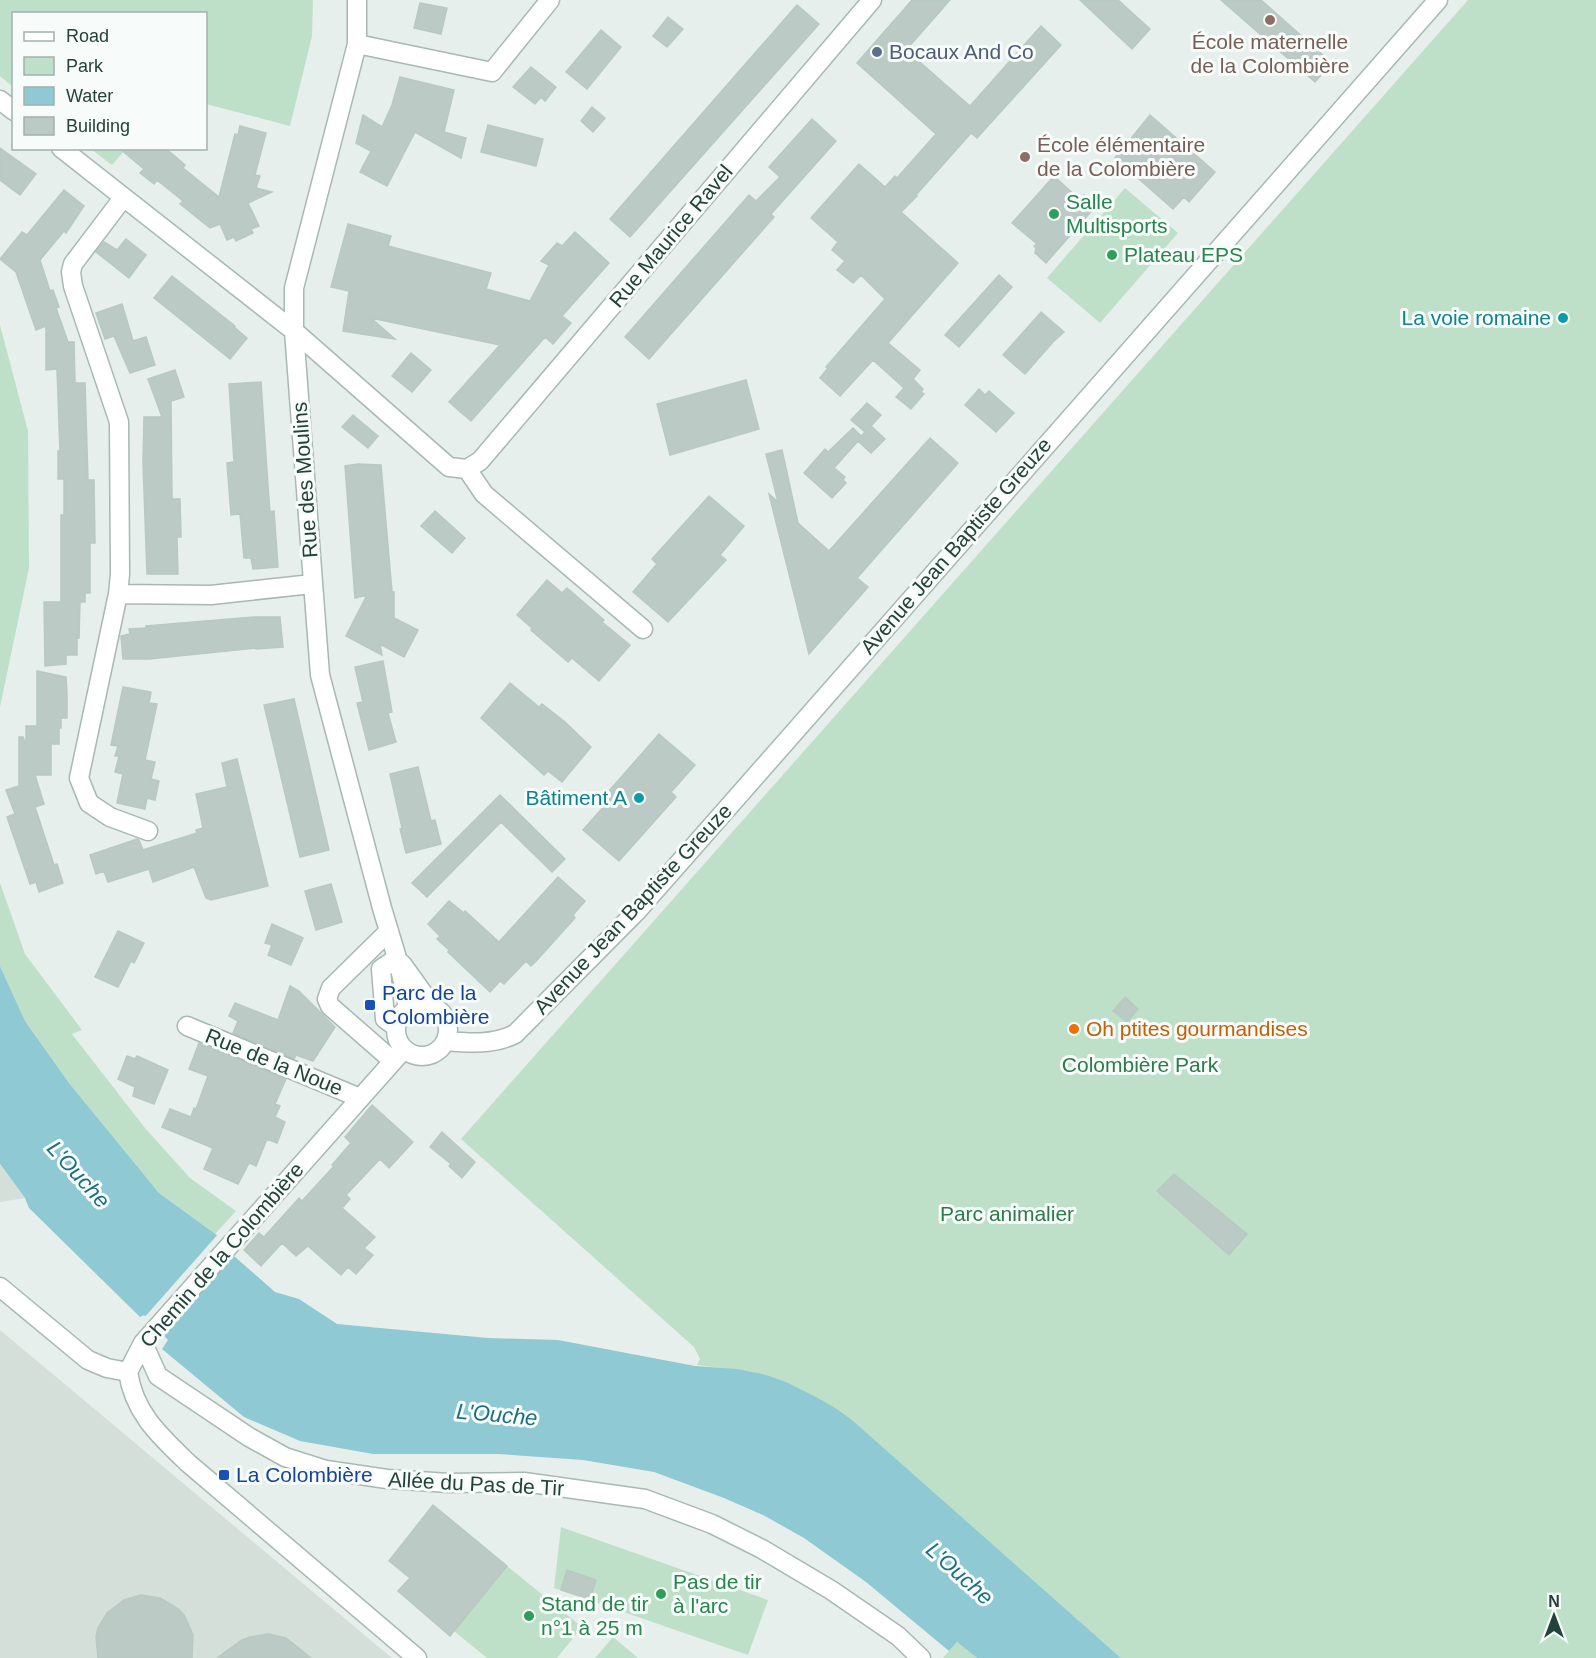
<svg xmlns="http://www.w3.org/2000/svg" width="1596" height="1658" font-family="Arial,sans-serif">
<rect width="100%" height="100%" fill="#e6efeb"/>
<path fill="#d4dfda" d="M0,1165L25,1198L0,1202Z
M0,1330L392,1658H0Z"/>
<path fill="#bfe0c8" d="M0,0H313L312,36L290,126L206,104V14H14L13,87L0,76Z
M1468,0H1596V1658H1121L837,1409L744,1371L697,1365L700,1359L694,1347L461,1139Z
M91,149H126L112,165Z
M1125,188L1178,233L1100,323L1047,278Z
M0,325L28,431L29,568L0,707Z
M0,883L25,954L82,1030L72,1034L145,1128L190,1178L236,1211L215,1234L159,1193L69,1083L25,1021L0,966Z
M561,1527L768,1600L748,1655L554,1588Z
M507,1566L582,1627L557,1658H487L454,1631Z
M613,1637L638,1658H595Z
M957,1642L977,1658H943Z"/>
<path fill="#8ec9d4" d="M0,966L25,1021L69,1083L159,1193L218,1236L234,1256L275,1292L299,1299L337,1324L488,1338L558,1340L695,1366L737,1369L766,1375L786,1382L816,1397L837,1409L853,1421L1121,1658H977L957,1642L949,1651L866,1582L804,1538L765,1516L724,1498L654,1472L583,1460L498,1454H373L300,1441L244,1417L162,1349L168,1340L144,1315L140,1317L29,1208L25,1198L0,1164Z"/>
<path fill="#e6efeb" d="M219,1233L236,1253L161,1337L143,1319Z"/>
<path fill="#bbcac4" stroke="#b8c9c2" stroke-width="1.5" d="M912,0H950L906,50L970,106L1041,26L1061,45L977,138L971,133L916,195L917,196L901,212L958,263L888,343L920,370L913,379L923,389L921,392L924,394L911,409L896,397L904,388L873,360L840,396L820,378L828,368L826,367L885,299L861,275L853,283L837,270L845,261L832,250L838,242L811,218L859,164L885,187L895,176L897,178L936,134L857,63Z
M1080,0H1118L1150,29L1132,49Z
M1221,0H1261L1332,63L1315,82Z
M420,3L447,8L441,34L414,28Z
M797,5L819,24L630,237L610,219Z
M668,17L683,29L667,47L653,36Z
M601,30L621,47L587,89L566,72Z
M531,67L556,87L545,101L541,97L535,104L513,87Z
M400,77L454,90L444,132L466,138L461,158L415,132L387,186L360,172L371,151L356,143L363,115L382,127L392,105Z
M592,107L605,118L593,132L581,121Z
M1150,115L1215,172L1189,202L1184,197L1173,209L1115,158Z
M812,119L836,141L771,214L774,217L649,359L625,337L749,195L756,201L780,177L769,167Z
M488,125L543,139L536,166L481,152Z
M240,126L266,133L255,175L260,176L256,188L272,192L248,203L259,226L251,229L253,233L236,241L234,237L227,240L220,224L210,228L180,204L183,201L157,180L154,184L140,173L144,169L119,148H165L185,165L183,168L219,197L235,134L238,135Z
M0,148L36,174L20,195L0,180Z
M1054,176L1080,200L1084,195L1096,206L1046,263L1035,253L1036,248L1034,246L1037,244L1012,223Z
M64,190L84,206L66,233L64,231L40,260L50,291L53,290L59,307L56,308L68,342H74L75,383H85L88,480H94L95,543H90V593H85V602H80L79,638L77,637V655H66V664L45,666L44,602H61V515H64V479H58V451H60L57,369L46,370V326L36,330L16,272L0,259L22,232L27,235Z
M348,224L391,236L388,246L491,273L486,289L530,301L549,265L541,261L557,243L562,246L575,232L609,263L562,316L571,323L553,344L545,337L471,421L449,402L500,345L371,318L395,339L343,331L349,291L331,287Z
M126,239L146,255L129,278L96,252L104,242L117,250Z
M999,275L1012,287L959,347L945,335Z
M172,276L235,326L234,327L247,338L230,359L154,298Z
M122,304L133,341L146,337L155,365L130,373L114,336L105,339L96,313Z
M1041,312L1064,332L1053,342L1025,374L1003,355Z
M411,353L431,370L412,392L392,376Z
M175,370L184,397L171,401L172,499H180L181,537H177L178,574H147L143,462L144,417H162L148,379Z
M746,380L759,429L670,455L657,404Z
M261,382L268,486L270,512L274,511L278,567L253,569L251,558H244L240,514L231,515L227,463L234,462L229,384Z
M979,389L985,395L989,391L1014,413L996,432L965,405Z
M867,403L881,415L871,426L885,439L871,453L858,441L834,468L845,477L843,480L846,483L832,498L804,473L825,449L828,452L853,428L861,436L865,432L851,420Z
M353,415L378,436L368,448L342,427Z
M930,438L958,463L857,578L868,587L809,654L769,494L778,502L766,454L782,450L798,523L829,551Z
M358,464L381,465L392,592H394V618L418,630L404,657L380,644L382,655L346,636L367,595L355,598L345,466Z
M709,496L744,526L720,555L726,560L668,622L633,592L657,564L652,559Z
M435,511L465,538L452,553L421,526Z
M547,580L562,593L567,588L604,620L602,622L630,645L599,681L572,658L568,662L531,630L532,628L517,615Z
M254,617H280L283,647L256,649V648L149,659H123L121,636L130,634L129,629L146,628V626Z
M383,661L392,712L388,713L396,742L369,750L357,703L363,702L355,667Z
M37,671L66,677L67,693V718H61V728H59V744H51V775H35L44,804L35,807L54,865L57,864L63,883L39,892L36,882L30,884L7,817L15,814L6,790L19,786V737H23L26,745V726H37Z
M510,683L539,707L542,704L565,722L591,747L562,782L548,771L544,775L481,718Z
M123,687L151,692L149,703L157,704L145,760L155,762L151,779L159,781L155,800L147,798L145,809L117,803L123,774L115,772L119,756H115L118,746L111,745Z
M294,699L329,850L300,857L264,705Z
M659,734L695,765L671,792L676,797L619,861L583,830L607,803L602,799Z
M237,759L268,886L211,900L206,898L194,867L153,882L149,869L108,882L104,871L96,874L90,855L137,839L139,840L143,850L197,833L196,830L203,828L196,794L227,787L222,763Z
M418,767L431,821L435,820L441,844L406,853L400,829L402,828L390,774Z
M500,795L565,859L552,872L501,822L427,897L412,883Z
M558,877L585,901L573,915L575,918L538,959L531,966L526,961L504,984L500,981L490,992L448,952L449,950L437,939L440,936L428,924L449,901L464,913L465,911L499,942Z
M331,884L342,922L316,930L305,891Z
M272,924L303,938L291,965L268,955L272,945L265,943Z
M118,931L144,943L134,963L131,961L118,987L95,977Z
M290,986L299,991L335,1027L313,1061L296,1055L294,1059L233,1033L238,1021L229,1016L235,1003L278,1020Z
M1125,997L1138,1009L1127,1022L1113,1011Z
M199,1043L286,1079L275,1104L280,1106L275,1117L285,1122L277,1143L267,1139L256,1166L249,1163L238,1184L204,1169L213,1148L162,1127L170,1109L191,1117L194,1108L196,1109L208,1076L189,1069Z
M127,1056L135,1059L137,1056L168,1070L154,1104L133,1096L135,1087L118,1079Z
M372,1105L413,1142L389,1168L380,1159L346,1195L350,1199L342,1208L375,1237L364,1248L373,1255L356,1274L348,1267L341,1275L308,1246L296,1256L282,1243L261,1266L244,1250L259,1233L264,1237L299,1198L302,1201L334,1166L332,1165L351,1143L345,1137Z
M442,1132L475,1162L462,1178L449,1166L451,1164L430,1147Z
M1174,1174L1247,1234L1229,1255L1157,1191Z
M433,1505L507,1566L450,1636L398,1591L410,1578L389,1561Z
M567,1570L596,1580L590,1599L561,1590Z
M141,1595L160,1598L177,1608L184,1615L193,1635L192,1658H98L96,1637L98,1628L107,1613L124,1600Z
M268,1634L286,1638L311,1658H217L242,1640L250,1637Z"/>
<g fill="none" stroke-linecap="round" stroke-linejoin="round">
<defs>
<path id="minor" d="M357,0V44L294,288V331L320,675L382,908L397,958L407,997V1009
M357,44L492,72L550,0
M0,100L14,111
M61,148L294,331L449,467L467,469L484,494L643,629
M123,198L73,264L71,272L73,286L119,422L120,574L118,594L79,778L89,803L110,817L148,831
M467,469L480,461L872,0
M118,594L211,595L312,584
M389,931L331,988L327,999L330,1006L393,1061
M402,964L433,1007
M396 1030a26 26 0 1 1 52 0a26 26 0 1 1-52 0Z
M187,1026L360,1098
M396,1027L385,1019L381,969L397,958
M446,1041C469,1043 493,1045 515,1034L637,911L1438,0
M404,1049L143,1343L128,1372C134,1413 160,1436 188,1463L417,1658
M0,1287L88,1360L107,1368L128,1372
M143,1343L158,1376L249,1437L285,1457L326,1470L387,1479L449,1483L524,1482L645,1499L712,1524L762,1549L831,1590L898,1636L921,1658"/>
</defs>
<use href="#minor" stroke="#a8b8b2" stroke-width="21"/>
<use href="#minor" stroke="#fff" stroke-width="18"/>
</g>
<g fill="#8d6e63" stroke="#f7fbf9" stroke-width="2">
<circle cx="1270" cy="20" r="6"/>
<circle cx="1025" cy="157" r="6"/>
</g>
<circle fill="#5c6f8a" stroke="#f7fbf9" stroke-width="2" cx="877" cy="52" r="6"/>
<g fill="#2e9e5b" stroke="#f7fbf9" stroke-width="2">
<circle cx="1054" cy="214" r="6"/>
<circle cx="1112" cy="255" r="6"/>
<circle cx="661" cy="1594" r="6"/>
<circle cx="529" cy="1616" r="6"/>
</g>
<g fill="#0f9aa8" stroke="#f7fbf9" stroke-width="2">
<circle cx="1563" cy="318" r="6"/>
<circle cx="639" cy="798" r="6"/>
</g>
<g fill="#1a4fb4" stroke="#f7fbf9" stroke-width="2">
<rect x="364" y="999" width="12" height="12" rx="3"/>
<rect x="218" y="1469" width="12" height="12" rx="3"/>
</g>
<circle fill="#e8710a" stroke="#f7fbf9" stroke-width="2" cx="1074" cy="1029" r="6"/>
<g text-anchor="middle" stroke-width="6" stroke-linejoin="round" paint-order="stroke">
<g font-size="21" fill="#785e54" stroke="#f7fbf9">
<text x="1270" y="49">École maternelle<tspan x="1270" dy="24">de la Colombière</tspan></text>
<text x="1037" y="152" text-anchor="start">École élémentaire<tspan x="1037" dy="24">de la Colombière</tspan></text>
</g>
<g font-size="21" fill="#4e5e75" stroke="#f7fbf9" text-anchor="start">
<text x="889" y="59">Bocaux And Co</text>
</g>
<g font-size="21" fill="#27864d" stroke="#f7fbf9" text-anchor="start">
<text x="1066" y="209">Salle<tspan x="1066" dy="24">Multisports</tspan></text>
<text x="1124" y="262">Plateau EPS</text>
<text x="673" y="1589">Pas de tir<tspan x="673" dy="24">à l'arc</tspan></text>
<text x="541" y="1611">Stand de tir<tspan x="541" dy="24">n°1 à 25 m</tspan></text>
</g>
<g font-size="21" fill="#24423a" stroke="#f7fbf9">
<text transform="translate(671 236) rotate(-50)" y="7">Rue Maurice Ravel</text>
<text transform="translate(305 480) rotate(-94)" y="7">Rue des Moulins</text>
<text transform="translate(956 546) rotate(-49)" y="7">Avenue Jean Baptiste Greuze</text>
<text transform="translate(633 909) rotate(-47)" y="7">Avenue Jean Baptiste Greuze</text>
<text transform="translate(274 1062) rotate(22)" y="7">Rue de la Noue</text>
<text transform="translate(222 1255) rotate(-49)" y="7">Chemin de la Colombière</text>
<text transform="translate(476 1484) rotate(3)" y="7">Allée du Pas de Tir</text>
</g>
<g font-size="21" fill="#0d838f" stroke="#f7fbf9" text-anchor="end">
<text x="1551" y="325">La voie romaine</text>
<text x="627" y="805">Bâtiment A</text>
</g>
<g font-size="21" fill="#164399" stroke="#f7fbf9" text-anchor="start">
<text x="382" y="1000">Parc de la<tspan x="382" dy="24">Colombière</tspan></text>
<text x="236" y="1482">La Colombière</text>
</g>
<g font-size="21" fill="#c56008" stroke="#f7fbf9" text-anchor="start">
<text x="1086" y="1036">Oh ptites gourmandises</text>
</g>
<g font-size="21" fill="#2d7a4b" stroke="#f7fbf9">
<text x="1140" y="1072">Colombière Park</text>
<text x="1007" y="1221">Parc animalier</text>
</g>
<g font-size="22" font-style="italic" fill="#1c6f80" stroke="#f7fbf9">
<text transform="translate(79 1174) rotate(48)" y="8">L'Ouche</text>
<text transform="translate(497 1414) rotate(5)" y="8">L'Ouche</text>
<text transform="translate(960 1573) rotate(42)" y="8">L'Ouche</text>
</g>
</g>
<rect x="12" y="12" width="195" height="138" fill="#f7fbf9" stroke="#a3b1ad" stroke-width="1.5"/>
<rect x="24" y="32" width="30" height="9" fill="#ffffff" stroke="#a3b1ad" stroke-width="1.5"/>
<text x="66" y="42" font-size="18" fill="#24423a">Road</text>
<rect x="24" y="57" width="30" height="18" fill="#bfe0c8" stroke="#a3b1ad" stroke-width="1.5"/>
<text x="66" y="72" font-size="18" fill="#24423a">Park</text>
<rect x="24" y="87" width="30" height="18" fill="#8ec9d4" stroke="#a3b1ad" stroke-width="1.5"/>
<text x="66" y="102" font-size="18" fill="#24423a">Water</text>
<rect x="24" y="117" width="30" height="18" fill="#bbcac4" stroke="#a3b1ad" stroke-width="1.5"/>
<text x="66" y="132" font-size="18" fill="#24423a">Building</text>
<g transform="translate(1554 1616)" stroke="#f7fbf9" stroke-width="4.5" paint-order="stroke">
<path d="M0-4.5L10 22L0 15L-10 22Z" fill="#24423a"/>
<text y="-9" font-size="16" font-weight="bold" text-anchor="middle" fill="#24423a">N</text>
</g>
</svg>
